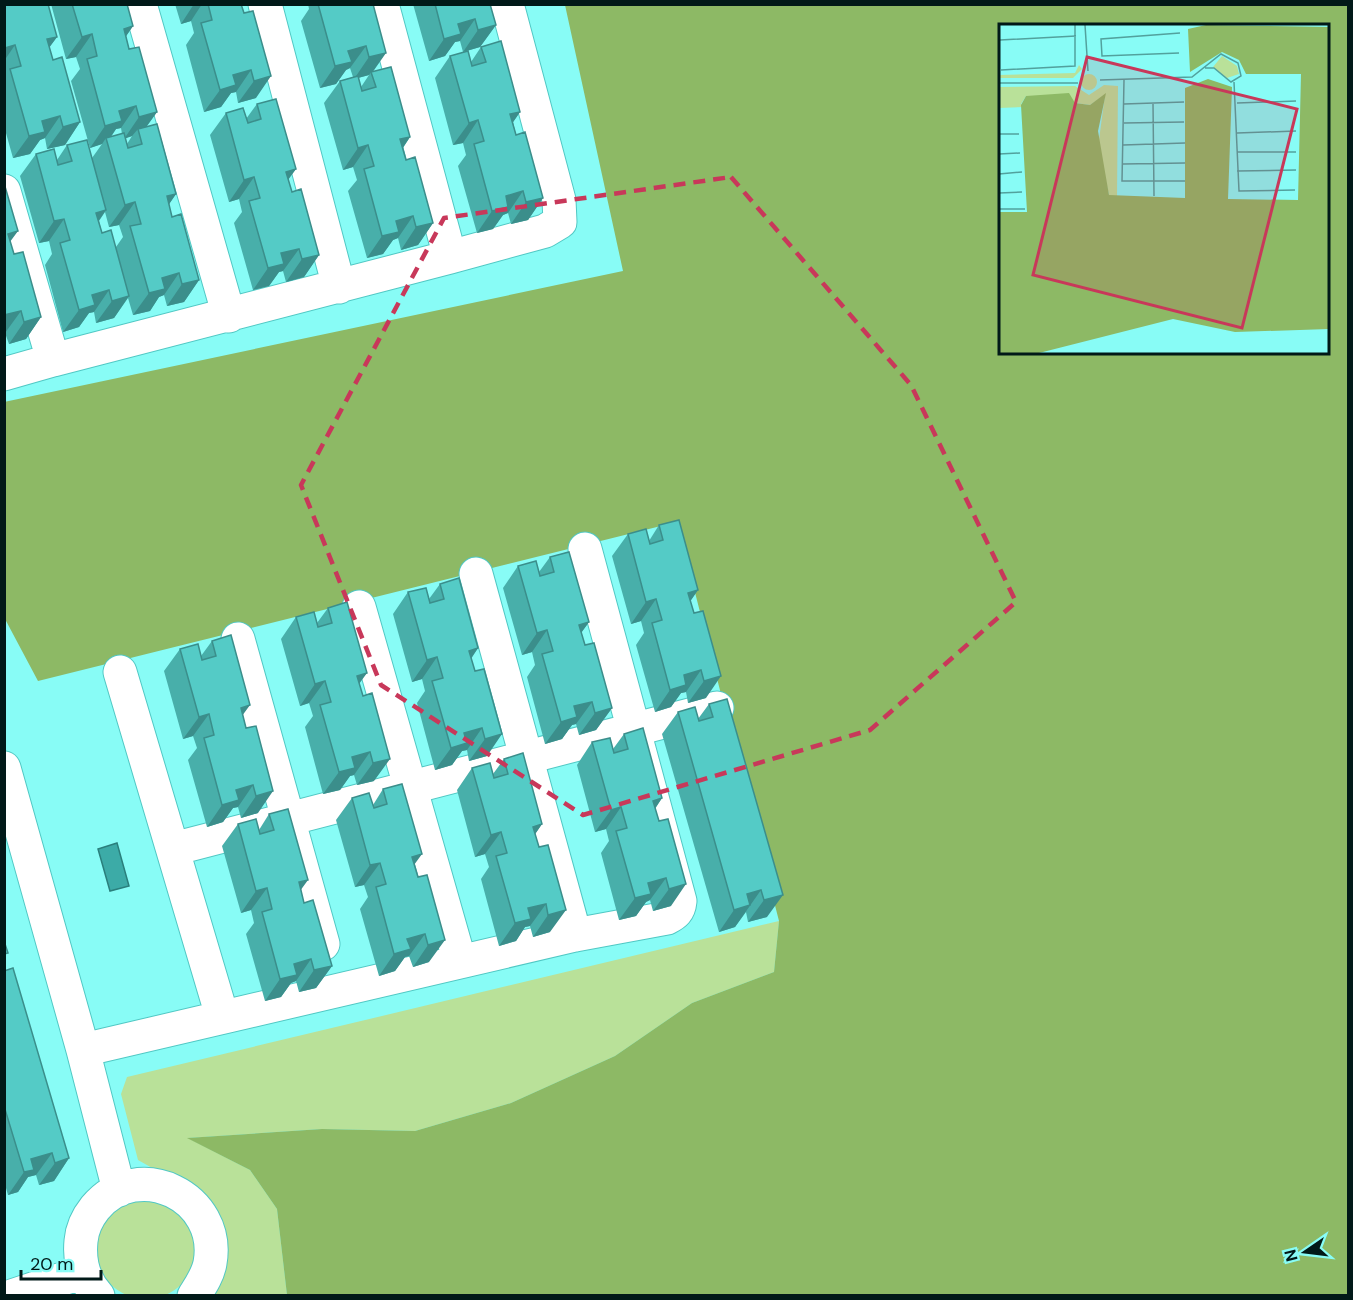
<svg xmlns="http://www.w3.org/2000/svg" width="1353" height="1300" font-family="'DM Sans',sans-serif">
<rect width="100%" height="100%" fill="#88fcf6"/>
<path fill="#b9e199" d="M779,921L774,972L692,1003L615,1056L511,1103L415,1131L322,1129L188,1138L250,1170L277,1209L287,1295H206L186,1187L138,1160L121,1094L127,1077Z
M96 1249a50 50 0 1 1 100 0a50 50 0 1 1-100 0Z"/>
<path fill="#8db965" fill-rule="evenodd" d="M565,5H1348V1295H287L277,1209L250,1170L187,1138L322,1129L415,1131L511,1103L615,1056L692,1003L774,972L779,921L677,522L38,681L5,619L4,402L623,271ZM1000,26H1328V352H1000Z"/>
<path fill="#3caba7" stroke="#2a7f7c" stroke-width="1.5" d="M117,843L129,886L110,891L98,849Z"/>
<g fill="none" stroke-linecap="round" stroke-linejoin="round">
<defs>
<path id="minor" d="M140,4L229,316
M265,4L339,287
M382,4L450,257
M4,191L53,360
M4,374L53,360L450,257L545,231L560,222L559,200L507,4
M476,574L575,935
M359,607L460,962
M238,639L323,944
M120,672L222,1016
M4,768L83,1050L119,1190
M173,849L717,708
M83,1050L575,935L667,918C675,914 679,911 680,901L585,549
M12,1296L83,1272
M98,1296C84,1281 79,1261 81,1241C82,1229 87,1218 95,1208C138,1156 222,1197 210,1263C208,1275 201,1285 194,1296"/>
</defs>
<use href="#minor" stroke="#51c8c4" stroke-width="35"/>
<use href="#minor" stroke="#fff" stroke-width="33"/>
</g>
<path fill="#48afaa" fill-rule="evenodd" d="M4,4L57,37L49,47L53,60L80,122L65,145L47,149L45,138L40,140L30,154L13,158L4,126Z
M51,4H127L133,26L126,36L129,49L157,112L147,126L176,194L169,204L172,217L199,280L184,302L167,306L164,295L159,297L150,311L133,315L128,298L114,318L96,323L94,312L89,313L79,327L63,332L45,265L52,254L49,241L39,243L20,176L36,154L57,160L67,145L92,158L102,144L90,148L71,81L80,69L76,57L66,59ZM121,128L122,134L111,137L116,129ZM132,136L127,144L125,138ZM105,212L109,227L119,225L123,237L116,247L102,233L99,221Z
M175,4H241L244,13L253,11L256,98L238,103L236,92L231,93L221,107L204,112L186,45L194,33L191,21L181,24Z
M308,4H373V72L410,137L403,148L406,160L433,223L418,245L401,250L398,238L393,240L383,254L367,258L348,191L357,180L353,167L343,170L324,103L340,81L353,77L350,68L346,70L336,84L320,88L301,21L309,9ZM369,75L361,87L358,78Z
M413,4H490L496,25L480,47L463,52L460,41L455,42L445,56L429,61Z
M481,47L520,112L513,122L516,135L543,198L528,220L511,224L508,213L503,215L493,229L477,233L458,166L466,155L463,143L453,145L435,78L450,56L471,62Z
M257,104L296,169L288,179L292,192L319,255L304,277L286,282L283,271L279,272L269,286L253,290L234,223L242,212L239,199L229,202L210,135L226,113L246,119Z
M10,242L14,254L41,317L26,339L9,344L5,333Z
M659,525L698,590L690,601L694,613L703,611L706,698L688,703L686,692L681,693L671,707L655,712L636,645L644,633L641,621L631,624L612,556L628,534L649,541Z
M550,557L589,622L581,633L585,645L612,708L596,730L579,735L576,724L572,725L562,739L545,744L527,677L535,665L532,652L522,655L503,588L518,566L539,572Z
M440,584L478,648L471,659L475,671L484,669L487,756L469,761L467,750L462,751L452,765L435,770L417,703L425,691L422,679L412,682L393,614L408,592L429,599Z
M328,608L359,683L363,696L372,693L374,781L357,785L354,775L350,776L340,790L323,794L305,727L313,716L309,703L300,706L281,639L296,617L317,623Z
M212,641L243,716L246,728L256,726L258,813L241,818L238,807L233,808L223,822L207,827L188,760L197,748L193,736L183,739L164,671L180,649L201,656Z
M727,699L767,917L748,922L746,912L735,927L719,932L662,734L678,712L698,719L709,704Z
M624,734L662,798L655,809L659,821L668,819L671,906L653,911L650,900L646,902L636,916L619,920L601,853L609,841L606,829L595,832L577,765L592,742L613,749Z
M504,759L542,824L535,834L539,847L548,845L550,932L533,937L530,926L525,927L516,941L499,946L481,879L489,867L485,854L475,857L457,790L472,768L493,774Z
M383,789L414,865L418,877L427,875L429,962L413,967L409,956L405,957L395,971L379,976L360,909L368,897L364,885L355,887L336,820L352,798L373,805Z
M269,814L301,890L304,903L332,966L316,988L299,992L296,981L291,983L281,997L265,1001L246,934L254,923L251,910L241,913L222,846L238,824L259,830Z
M4,971L69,1158L54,1181L39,1185L36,1175L28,1177L18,1192L8,1195L4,1181Z"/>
<path fill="#3b8e8b" d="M194,4H202L191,21L181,24Z
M475,19L460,41L455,42L445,56L429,61L444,39L458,24Z
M496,25L480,47L463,52L478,30Z
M133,26L118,48L124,29Z
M92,34L76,57L66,59L82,37Z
M57,37L41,59L47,39Z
M15,45L4,61L5,48Z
M366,46L350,68L346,70L336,84L320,88L335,66L348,51Z
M386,53L372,73L371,72L369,75L354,79L369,57Z
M251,70L236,92L231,93L221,107L204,112L220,90L233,75Z
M271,76L256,98L238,103L254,81Z
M136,106L121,128L116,129L107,142L106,138L102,144L90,148L105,126L119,111Z
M157,112L141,134L138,129L132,136L124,139L139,117Z
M520,112L505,134L510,114Z
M60,116L45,138L40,140L30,154L13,158L29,136L42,121Z
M478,120L463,143L453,145L469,123Z
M80,122L65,145L47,149L63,127Z
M410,137L395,159L400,139Z
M368,145L353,167L343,170L358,148Z
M296,169L280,191L286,172Z
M254,177L239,199L229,202L244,180Z
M523,191L508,213L503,215L493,229L477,233L492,211L506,196Z
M176,194L161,216L167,196Z
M543,198L528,220L511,224L526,202Z
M135,202L119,225L109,227L125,205Z
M106,210L91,232L96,213Z
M413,216L398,238L393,240L383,254L367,258L382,236L396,221Z
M64,219L49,241L39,243L54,221Z
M433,223L418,245L401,250L416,227Z
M18,231L4,250L8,234Z
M299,249L283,271L279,272L269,286L253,290L268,268L281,253Z
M319,255L304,277L286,282L302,259Z
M179,273L164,295L159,297L150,311L133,315L149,293L162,278Z
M199,280L184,302L167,306L182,284Z
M109,290L94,312L89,313L79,327L63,332L79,310L92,295Z
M129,296L114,318L96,323L112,301Z
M21,311L5,333H4V315Z
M41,317L26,339L9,344L24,322Z
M698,590L683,612L688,593Z
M656,599L641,621L631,624L646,602Z
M589,622L573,644L579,625Z
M547,630L532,652L522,655L537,633Z
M478,648L463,670L469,651Z
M437,657L422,679L412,682L427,660Z
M701,670L686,692L681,693L671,707L655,712L670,690L684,675Z
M367,673L351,695L357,676Z
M721,676L706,698L688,703L704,681Z
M325,681L309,703L300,706L315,684Z
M592,702L576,724L572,725L562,739L545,744L561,722L574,706Z
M250,705L234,727L241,708Z
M612,708L596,730L579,735L595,713Z
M209,714L193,736L183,739L199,717Z
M482,728L467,750L462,751L452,765L435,770L451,748L464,733Z
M502,734L487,756L469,761L485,739Z
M370,752L354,775L350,776L340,790L323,794L339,772L352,757Z
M390,759L374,781L357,785L373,763Z
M253,785L238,807L233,808L223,822L207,827L222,805L236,790Z
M273,791L258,813L241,818L256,796Z
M662,798L647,820L653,801Z
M621,807L606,829L595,832L611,810Z
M542,824L527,846L533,827Z
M501,832L485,854L475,857L491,835Z
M422,854L406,876L412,857Z
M380,863L364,885L355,887L370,865Z
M666,878L650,900L646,902L636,916L619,920L635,898L648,883Z
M308,880L292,902L299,882Z
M686,884L671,906L653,911L669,889Z
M267,888L251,910L241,913L256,891Z
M761,890L735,927L719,932L734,910L747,894Z
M783,895L767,917L748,922L764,900Z
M546,904L530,926L525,927L516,941L499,946L515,923L528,908Z
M566,910L550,932L533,937L548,915Z
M425,934L409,956L405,957L395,971L379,976L394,954L407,939Z
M445,940L429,962L413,967L428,945Z
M311,959L296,981L291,983L281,997L265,1001L280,979L294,964Z
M332,966L316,988L299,992L314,970Z
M52,1153L36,1175L28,1177L18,1192L8,1195L24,1172L31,1159Z
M69,1158L54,1181L39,1185L55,1163Z"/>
<path fill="#54cbc6" stroke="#3b8e8b" stroke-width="1.5" d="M4,4H48L57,37L47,39L53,60L62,57L80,122L63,127L60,116L42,121L45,132L29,136L10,69L21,66L15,45L5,48L4,46Z
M72,4H127L133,26L124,29L129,49L139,47L157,112L139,117L136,106L119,111L122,121L105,126L87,59L97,56L92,34L82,37Z
M208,4H241L244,13L253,11L271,76L254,81L251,70L233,75L236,85L220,90L201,23L212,20Z
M318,4H373L386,53L369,57L366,46L348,51L352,62L335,66Z
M435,4H490L496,25L478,30L475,19L458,24L461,34L444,39Z
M501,41L520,112L510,114L516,135L525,132L543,198L526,202L523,191L506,196L508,207L492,211L474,144L484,141L478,120L469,123L450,56L468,51L472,66L486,62L481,47Z
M391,67L410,137L400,139L406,160L415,157L433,223L416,227L413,216L396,221L399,232L382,236L364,169L374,166L368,145L358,148L340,81L358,76L362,91L376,87L371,72Z
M276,99L296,169L286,172L292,192L301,189L319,255L302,259L299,249L281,253L284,264L268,268L249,201L260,198L254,177L244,180L226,113L243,108L248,123L261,119L257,104Z
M157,124L176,194L167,196L172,217L181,214L199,280L182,284L179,273L162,278L165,289L149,293L130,226L141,224L135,202L125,205L106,138L124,133L128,148L142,144L138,129Z
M87,140L106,210L96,213L102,233L111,230L129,296L112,301L109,290L92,295L95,305L79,310L60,243L70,240L64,219L54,221L36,154L54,149L58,165L72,161L67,145Z
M4,183L18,231L8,234L14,254L23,252L41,317L24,322L21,311L4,315Z
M679,520L698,590L688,593L694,613L703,611L721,676L704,681L701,670L684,675L686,685L670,690L652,623L662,620L656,599L646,602L628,534L646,529L650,544L663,540L659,525Z
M569,552L589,622L579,625L585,645L594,643L612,708L595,713L592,702L574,706L577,717L561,722L542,654L553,651L547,630L537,633L518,566L536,561L540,576L554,572L550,557Z
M459,578L478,648L469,651L475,671L484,669L502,734L485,739L482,728L464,733L467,743L451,748L432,681L443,678L437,657L427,660L408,592L426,588L430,603L444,599L440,584Z
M347,602L367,673L357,676L363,696L372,693L390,759L373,763L370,752L352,757L355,768L339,772L320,705L331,702L325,681L315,684L296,617L314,612L318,627L332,623L328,608Z
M231,635L250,705L241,708L246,728L256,726L273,791L256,796L253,785L236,790L239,800L222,805L204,738L214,735L209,714L199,717L180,649L198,644L202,660L216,656L212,641Z
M727,699L783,895L764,900L761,890L747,894L750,905L734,910L678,712L695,707L699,721L713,717L709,704Z
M643,728L662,798L653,801L659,821L668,819L686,884L669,889L666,878L648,883L651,894L635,898L616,831L627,828L621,807L611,810L592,742L610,738L614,753L628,749L624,734Z
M523,753L542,824L533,827L539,847L548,845L566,910L548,915L546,904L528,908L531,919L515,923L496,856L507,853L501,832L491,835L472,768L490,763L494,778L508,774L504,759Z
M402,784L422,854L412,857L418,877L427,875L445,940L428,945L425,934L407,939L411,949L394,954L376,887L386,884L380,863L370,865L352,798L369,793L374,808L387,804L383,789Z
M288,809L308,880L299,882L304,903L313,900L332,966L314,970L311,959L294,964L297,975L280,979L262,912L272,909L267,888L256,891L238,824L256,819L260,834L274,830L269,814Z
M4,941L8,953L4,954Z
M13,968L69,1158L55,1163L52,1153L31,1159L34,1170L24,1172L4,1106V971Z"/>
<path fill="none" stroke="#c8385a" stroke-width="4.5" stroke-dasharray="12 8" stroke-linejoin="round" d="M731,177L911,385L1016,602L870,730L583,815L381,685L301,485L444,218Z"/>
<g transform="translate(999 24)">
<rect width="330" height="330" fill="#88fcf6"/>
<path d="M223,32L238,42L240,50L228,54L214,43ZM80,41L83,45L74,54H0V51L76,49ZM82 58a8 8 0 1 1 16 0a8 8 0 1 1-16 0ZM105,61L119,62L118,174L110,171L99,123L106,71L91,81L27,72L22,80L25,83L0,84V63L76,62L90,71Z" fill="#b9e199"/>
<path d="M207,1L330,3V305L236,308L174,295L40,329H0V188H28L22,81L27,72L70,69L76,79L91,81L107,69L99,107L110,171L186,174V64L209,55L233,63L229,175L299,176L302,50H247L240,36L223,28L191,48L189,5Z" fill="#8db965"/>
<path fill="none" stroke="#52a19d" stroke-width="1.5" d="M86,1L89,47M1,16L77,12M180,29L103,32L102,15L181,9M2,46L76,42V1M101,56L193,53L222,30L239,39L242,52L232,58L215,44H206M125,56L123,157H186M235,58L240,167L296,166M0,59H79M154,79L155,172M238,79L297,77M125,80L185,78M125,99L185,98M238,109L297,107M0,110H20M124,121L186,119M238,128H297M0,130L21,129M124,140L186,139M238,147L297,146M0,150L23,148M0,169L23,168M0,185H26"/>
<path fill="#c8385a" fill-opacity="0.15" stroke="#c8385a" stroke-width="3" d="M88,33L298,85L243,304L34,251Z"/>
<rect width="330" height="330" fill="none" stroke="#011918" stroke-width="3"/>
</g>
<rect width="1353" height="1300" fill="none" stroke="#011918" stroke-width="12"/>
<g transform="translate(1305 1252) rotate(256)" stroke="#88fcf6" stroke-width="4.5" paint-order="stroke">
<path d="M0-4.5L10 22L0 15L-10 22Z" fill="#011918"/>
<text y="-9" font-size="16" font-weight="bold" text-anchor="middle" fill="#011918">N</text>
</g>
<path d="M21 1270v9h80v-9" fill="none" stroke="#011918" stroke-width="3"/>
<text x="30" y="1270" font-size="18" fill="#011918" stroke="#88fcf6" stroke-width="4.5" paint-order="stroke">20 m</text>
</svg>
